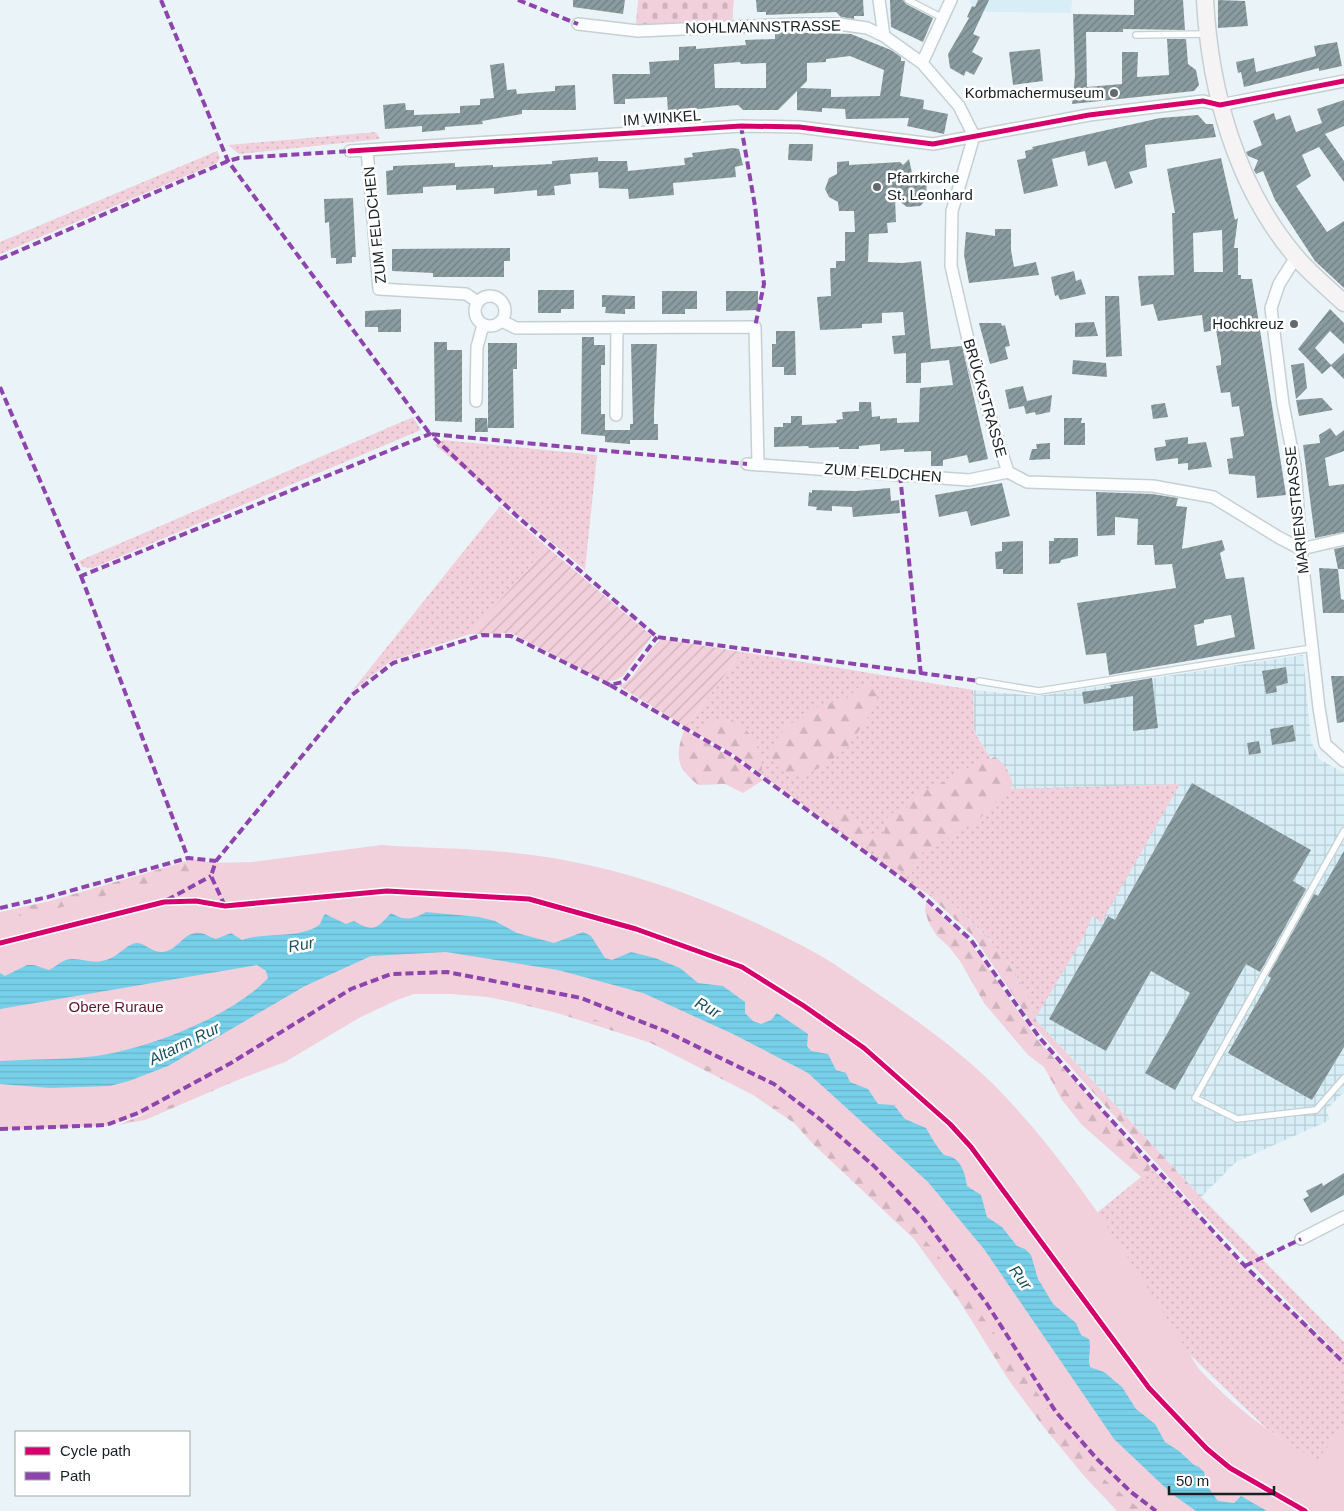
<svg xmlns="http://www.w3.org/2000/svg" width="1344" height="1511" font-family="Helvetica,sans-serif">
<defs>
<pattern id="industrial-grid" width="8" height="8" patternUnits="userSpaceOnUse" patternTransform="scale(1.25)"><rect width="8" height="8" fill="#d7eef6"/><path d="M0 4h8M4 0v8" fill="none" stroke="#b8ccd3"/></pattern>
<pattern id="grass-dots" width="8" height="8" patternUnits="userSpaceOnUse" patternTransform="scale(1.25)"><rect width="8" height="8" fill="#f1d0db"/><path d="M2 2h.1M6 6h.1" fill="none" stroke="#ceb2bc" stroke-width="1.8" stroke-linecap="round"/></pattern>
<pattern id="forest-firs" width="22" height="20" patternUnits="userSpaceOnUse" patternTransform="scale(1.25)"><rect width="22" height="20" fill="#f1d0db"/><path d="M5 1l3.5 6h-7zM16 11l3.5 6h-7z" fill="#ceb2bc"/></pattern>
<pattern id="cemetery-stones" width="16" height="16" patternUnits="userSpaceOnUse" patternTransform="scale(1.25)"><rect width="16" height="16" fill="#f1d0db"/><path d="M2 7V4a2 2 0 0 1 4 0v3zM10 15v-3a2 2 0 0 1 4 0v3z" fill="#ceb2bc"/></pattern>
<pattern id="garden-furrows" width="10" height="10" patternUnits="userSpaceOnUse" patternTransform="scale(1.25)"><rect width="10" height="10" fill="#f1d0db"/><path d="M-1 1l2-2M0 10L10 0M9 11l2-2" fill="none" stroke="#ceb2bc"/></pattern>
<pattern id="water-rules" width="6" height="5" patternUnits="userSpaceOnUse" patternTransform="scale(1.25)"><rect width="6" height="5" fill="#77d0e9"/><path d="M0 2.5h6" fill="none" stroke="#66b2c8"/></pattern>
<pattern id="building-hatch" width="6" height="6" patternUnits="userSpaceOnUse" patternTransform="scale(1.25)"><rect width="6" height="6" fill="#8b9ca1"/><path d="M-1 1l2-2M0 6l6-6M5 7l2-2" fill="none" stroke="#717f83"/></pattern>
</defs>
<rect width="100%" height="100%" fill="#eaf4f8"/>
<path fill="#d7eef6" d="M969,0H1072L1071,13L987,12L972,5Z"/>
<path fill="url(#industrial-grid)" d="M1303,655L1311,741L1319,759L1344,773V1092L1326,1110L1330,1120L1236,1162L1201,1197L1036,1020L1034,1026L974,937L929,895L891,867L1009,789L974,730L973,690L1038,696Z"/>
<path fill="url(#grass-dots)" d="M376,132L380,139L239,154L228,145Z
M217,151L220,158L217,163L0,254V242Z
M413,417L421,430L93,568L82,567L79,561Z
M443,440L597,455L585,570L435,445Z
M500,506L547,547L470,634L391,661L351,692Z
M742,652L973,690L974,731L1009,789L1180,784L1101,923L1093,915L1083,938L1035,1019L1026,991L1006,960L990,940L952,903L943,898L929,895L914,886L734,754L686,727Z
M1152,1168L1244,1268L1343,1359L1189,1200L1201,1197L1344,1342V1472L1317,1464L1266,1428L1185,1350L1093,1216Z"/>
<path fill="url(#forest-firs)" d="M861,685H872L877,695L875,707L847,748L827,763L806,775L790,774L779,768L771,760L769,749L786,727L809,711L822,705L845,700Z
M727,718C732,720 738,722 742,726C754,736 765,758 761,774L734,754L696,733L708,723Z
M684,730L733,758L763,780L743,793L725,784L698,785C676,767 675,757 684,730Z
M995,757C1006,764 1010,773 1013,786L976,822L923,852L913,863L914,870L909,877L826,817L831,811L842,808C853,817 869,838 884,836L886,819L892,813C912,813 909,798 921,788L929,790L978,762Z
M194,859L213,863L0,940V912L50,901Z
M929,895L943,898L952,903L998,949L1026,991L1035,1019L1201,1197L1189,1200L1034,1026L974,937Z
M926,902L970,942L1037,1039L1152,1168L1141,1177L1082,1125L1062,1100L1044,1067L1028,1055L984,1003L960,961L949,947L937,936L929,923L925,911Z
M447,975C492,982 539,990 582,1003C648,1024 712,1053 772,1088C833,1123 906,1198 948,1255C986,1306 1017,1361 1053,1412C1079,1448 1115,1484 1150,1511H1117L1085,1477L1042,1425L1008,1379L960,1302L914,1239L813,1144L794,1123L753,1095L651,1043L557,1013L488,996L423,989L393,998L339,1021L240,1079L145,1120L118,1125L155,1110L322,1009L372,984L393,977Z"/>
<path fill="url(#cemetery-stones)" d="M638,0H734L732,22L636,25Z"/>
<path fill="#f1d0db" d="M381,845C422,848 465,848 506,852C597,860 689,890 771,930C793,941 814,951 834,964C888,1001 945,1037 992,1083C1075,1166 1136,1271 1199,1369C1234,1407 1271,1435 1317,1460L1344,1427V1511H1142L1106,1481L1081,1454L945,1264L916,1229L818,1135L802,1122L716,1070L630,1032L581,1015L487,997L451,994H414L397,1000L359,1018L285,1062L171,1105L106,1126L0,1130V920L72,905L184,873L210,863L252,862Z"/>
<path fill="url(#garden-furrows)" d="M547,547L652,636L623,676L616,680L606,682L511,633L470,634Z
M662,639L742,652L686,727L619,686C638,679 645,651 662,639Z"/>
<path fill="url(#water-rules)" d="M426,912L479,917L495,921L517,933L554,943L583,932L591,936L605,958L612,960L631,952L655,958L680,968L698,983L723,986L745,1002V1013L753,1021L761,1024L771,1020L777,1013L808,1034L807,1046L811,1051L828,1054L836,1070L846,1073L850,1082L868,1089L878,1104L894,1105L905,1119L926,1128C930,1135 938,1149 944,1155C945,1155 951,1157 952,1157C963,1163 965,1175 967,1186L981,1195L987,1217L1002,1227L1017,1246L1025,1249L1031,1255L1038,1279L1053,1304L1076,1323L1081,1335L1089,1339C1092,1349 1087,1357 1090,1367L1104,1372L1122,1387L1136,1409L1155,1424L1165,1442L1179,1451L1194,1465L1199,1467L1204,1472L1207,1486L1218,1501L1234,1503L1241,1496L1267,1511H1196L1172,1494L1114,1439L984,1249L928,1182L808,1073L733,1034L643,993L558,970L446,952L371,956L305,986L168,1066L129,1081L110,1086L50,1088L0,1084V1061C32,1059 64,1060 96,1056C147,1049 233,1016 268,978L266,971L257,965L0,1009V973L5,976L27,965H34L49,970C55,967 60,962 66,960C80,956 93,967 111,958C119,955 129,942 138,943C148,945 154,955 167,951C179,947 183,935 195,933C205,932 208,937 216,939L231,933L242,940C262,932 304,939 320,924C322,921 322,917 325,914L346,924L354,921C374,933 377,928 391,913C405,921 412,920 426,912Z"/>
<path fill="url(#building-hatch)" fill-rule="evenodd" d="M573,0H625L623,14L573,7Z
M756,0H863L864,16H854V19L841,17L836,12L766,15V12H757Z
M890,0H903L906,4L933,18L923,42L891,27Z
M978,0H989L973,34L980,37L972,52L983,58L974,75L966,71L964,76L950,68L948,54L969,18L967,17L972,6L975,7Z
M1134,0H1183L1185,30L1123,29V32H1086L1087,87L1122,84V52H1138L1137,77L1169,75L1167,39H1186L1188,64L1196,70L1199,85L1194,91L1072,104L1075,76L1073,14L1134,15Z
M1218,0L1245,1L1248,26L1218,28Z
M775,32L851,34L891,50L901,57V61H905L900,96L924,100L923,109L948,114L944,134L907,126L909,118L846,119L845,109L822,108V112L797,110V91L778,110H743L738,105L668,112L667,97L625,99V104H614L612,74H650L649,62L679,60V47L696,46V49L746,45L745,40L775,39ZM850,56L884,70L880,96L831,97V89L800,88L807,81V63L826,62V59ZM740,62L741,64L766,63V88H715L714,64Z
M1337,42L1342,66L1319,71V68L1244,87L1241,72L1238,73L1236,62L1254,58L1256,72L1316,56L1314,46Z
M1040,49L1043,81L1013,85L1009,52Z
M504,63L507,90L516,89L517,94L555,91V86L575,85L576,110H522V114L482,121L483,124L445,127V130L422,132V126L385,129L383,105L405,103L406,110H414V115L460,113V106L480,105V99L494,98L490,65Z
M1344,100V126L1325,134L1344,161V182L1319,147L1302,155L1311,176L1296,186L1327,232L1344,221V288L1315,261L1275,200L1263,171L1256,174L1254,170L1258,160L1248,156L1246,152L1262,145L1253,121L1274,113L1276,120L1290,115L1296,132L1322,123L1317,109Z
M1198,115L1206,124H1213L1216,137L1145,145L1147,167L1129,172L1133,183L1115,189L1106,161L1088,166L1085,151L1052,159L1058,186L1024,194L1017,160L1026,158L1025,151L1033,149L1032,147L1160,118Z
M789,144H813L812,161L788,160Z
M733,148L739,149L743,165L735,167L736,177L673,183L674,195L629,199L628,189L599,188L598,172L570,174L571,184L554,186L555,195L537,196V190L494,194V188L456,190V185L423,187V193L387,195L386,171L393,170V166L455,163V167L493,165V167L552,164V161L598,157V161H627L628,171L685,165L684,158L693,157L692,153Z
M1221,158L1235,220L1238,218L1234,248H1238V275H1241V279H1252L1286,495L1257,498L1255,476L1229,474L1227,459L1233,458L1230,438L1244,436L1239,406L1232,407L1230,392L1221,393L1216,366L1221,365V358L1216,330L1204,332L1202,315L1158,321L1153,304L1141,306L1138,276L1174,275L1172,213H1175L1167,169ZM1222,230L1223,272H1194L1193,233Z
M909,159L912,173L907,177L927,176L926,200L920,206L907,207L895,198L896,222L887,223L888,233L869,234L868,262L903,263L921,261L931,349L962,346L988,459L969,463L967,455L943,460V466H931V451L904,452V449L880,451V444L859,446V449H839V447L809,448L808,446L774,447V427H783V423H791V416H802V425L837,423L836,420L843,419L842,412L859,411V402H871L872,417L880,416V419L897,418V423L919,422L920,388L953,385L949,360L921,363V383H906V353L894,354L892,336L905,335L903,312L882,313V323L862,324V328L820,330L817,297L831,296L830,268H836V261H845V232H855L854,211H839L838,202L829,197L825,189L829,178L837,174V162L849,161V165L900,162L903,165Z
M353,198L356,257H352V263L336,264V258H331L329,222L325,223L324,199Z
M995,229H1011V250L1014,267L1036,262L1039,275L969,283L964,255L966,232L995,236Z
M510,248V261H504V277H433V273L392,271V249Z
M1074,271L1076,281L1081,279L1086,294L1060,300L1058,295L1055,296L1051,277Z
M538,290H574V309H561V313H538Z
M662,291H697V309H685V314H662Z
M726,291H758V310L726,311Z
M602,295L635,296V309H625V314L605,313L606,307H602Z
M1105,296H1119L1122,356L1106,357Z
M401,309V332H378V327H365V311Z
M1330,309L1344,323V344L1330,331L1315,348L1331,365L1344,353V379L1331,366L1322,374L1298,349Z
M1094,322L1098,336L1075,337V323Z
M979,323H1001L1002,326L1005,325L1010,346L1005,347L1008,359L990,364Z
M776,331H795L796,375H784V367H772V344H776Z
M582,337H594V345H605V365H601V414H605V430H630V424H633L631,344H657L654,412V424H658V440H630V444L605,442V436L581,434Z
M434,342H447V350H462V422L435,421Z
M488,343H517V369H513L514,428H488Z
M1073,360L1106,363L1107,377L1072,374Z
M1304,363L1307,388L1296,399L1291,365Z
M1023,386L1027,401L1052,395L1050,412L1036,415L1035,412L1026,414L1024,406L1009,409L1005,390Z
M1322,398L1333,410L1299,416L1296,400Z
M1165,403L1168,417L1153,419L1151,405Z
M475,418H487L488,432H475Z
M1064,418H1082L1081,423H1085V445H1064Z
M1330,428L1336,436L1344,430V451L1325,458L1329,486L1344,484V532L1315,538L1303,445L1320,443L1319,435Z
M1188,437V444L1206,442L1212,467L1188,470V463L1178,464V458L1156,461L1154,448L1166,446L1165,440Z
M1050,443V459L1029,460L1032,449H1037L1036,444Z
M1002,483L1010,516L971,526L967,511L939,517L935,495Z
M890,488L891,501L899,500L900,513L853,517L852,507L832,506V511L816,510L817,507L808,506L809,492L812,493V490L856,491Z
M1096,492L1152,494L1178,498L1176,506L1187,507L1182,549L1222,540L1225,550L1220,553L1226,579L1244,577L1255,649L1109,675L1106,653L1086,655L1077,603L1176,588L1172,564L1155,565L1153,545H1137L1138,519L1115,517V535L1097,536ZM1231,615L1235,637L1197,646L1194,625L1204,623V620Z
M1054,538H1078V556L1061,560L1060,563L1049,564V541H1054Z
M1023,541V574H1003V569H996L995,552L1002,551V542Z
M1344,547V569H1338L1334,549Z
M1319,568L1338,569L1341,599L1344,600V613H1323Z
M1286,667L1288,683L1276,686L1277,692L1266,694L1262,671Z
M1331,676H1344V722L1337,723Z
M1152,678L1158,728L1133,731V696L1084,704L1082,692L1111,688L1110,685Z
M1293,725L1296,741L1272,745L1270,729Z
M1259,741L1261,753L1249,755L1247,743Z
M1192,783L1311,850L1293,881L1306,889L1260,972L1246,964L1175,1090L1145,1073L1190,993L1151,971L1106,1051L1049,1019L1108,916L1115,920Z
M1344,851V1047L1312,1100L1228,1053L1271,978L1268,976L1314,894L1318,896Z
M1344,1173V1195L1311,1213L1303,1199L1309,1196L1306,1191L1322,1183L1323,1186Z"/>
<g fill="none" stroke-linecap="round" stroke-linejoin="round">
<defs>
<path id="lane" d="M908,0L943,18
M1136,35L1207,34
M979,681L1039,691L1312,648
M1344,831L1195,1098L1237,1119L1316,1110L1344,1078"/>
<path id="street" d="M879,0L884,36
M578,24L638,31L797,24H839L867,28L884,36L922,63L959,106L974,136
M922,63L951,0
M974,136L952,211L951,266L975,370L1008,472L1027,482L1153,486L1213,497L1278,537L1301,549L1344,539
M367,150L379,289L466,294L478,302
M350,151L741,126L799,127L933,144L1089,115L1203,101L1220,105L1344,81
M1296,257L1279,284L1271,308L1283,404L1295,466L1301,549L1319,708L1325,744L1344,761
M475 311a15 15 0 1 1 30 0a15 15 0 1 1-30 0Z
M502,321L516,328L755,327L758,465
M476,401L477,347L483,325
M616,415L617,328
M747,464L969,480L1008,472
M1301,1239L1344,1217"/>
<path id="secondary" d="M1205,0C1210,91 1236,187 1297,258C1311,274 1328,288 1344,303"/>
</defs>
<use href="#lane" stroke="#c6d0d3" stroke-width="8"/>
<use href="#street" stroke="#c6d0d3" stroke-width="14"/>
<use href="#secondary" stroke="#c6d0d3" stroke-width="19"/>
<use href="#lane" stroke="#fcfdfe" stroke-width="5.5"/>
<use href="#street" stroke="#fcfdfe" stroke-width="11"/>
<use href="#secondary" stroke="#f6f3f5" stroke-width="16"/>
<path stroke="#8e44ad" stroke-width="4" stroke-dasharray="8 4" stroke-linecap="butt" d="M161,0L228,161L430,434L747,464
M518,0L578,24
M741,126L755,206L764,284L755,327
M0,259L228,161L239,158L350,151
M0,387L81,576L430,434L519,518L657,637L979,681
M900,475L921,675
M81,576L188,858
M610,685L733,756L913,887L971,940L1039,1037L1104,1112L1245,1266L1344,1363
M167,900L211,876
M225,906L211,876L216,861L352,695L393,663L482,635L511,636L610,685L623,682L657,637
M0,908L48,897L188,858L216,861
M0,1129L106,1125L138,1113L231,1063L351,989L391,974L447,972L581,998L665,1031L774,1084L821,1120L874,1166L923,1218L987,1304L1056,1412L1097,1459L1131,1492L1156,1511
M1245,1266L1301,1239"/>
<defs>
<path id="cycleway" d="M350,151L741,126L799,127L933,144L1089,115L1203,101L1220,105L1344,81
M0,943L164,902L196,901L225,906L387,891L529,899L636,929L742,967L804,1006L864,1048L950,1124L971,1147L1149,1388L1207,1449L1230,1468L1305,1511"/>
</defs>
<use href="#cycleway" stroke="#fff" stroke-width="8"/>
<use href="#cycleway" stroke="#d6006c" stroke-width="5"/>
</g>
<g fill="#616a6e" stroke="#fff" stroke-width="2">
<circle cx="1114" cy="93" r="5"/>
<circle cx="877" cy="187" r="5"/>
<circle cx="1294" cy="324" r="5"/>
</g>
<g text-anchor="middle" stroke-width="5" stroke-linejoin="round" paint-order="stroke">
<g font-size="15" fill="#172023" stroke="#fff">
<text transform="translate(763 27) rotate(-1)" y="5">NOHLMANNSTRASSE</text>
<text transform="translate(662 118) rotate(-4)" y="5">IM WINKEL</text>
<text transform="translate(375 225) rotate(-96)" y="5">ZUM FELDCHEN</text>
<text transform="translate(985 398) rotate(74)" y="5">BRÜCKSTRASSE</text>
<text transform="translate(883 473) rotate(4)" y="5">ZUM FELDCHEN</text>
<text transform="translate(1297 510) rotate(-96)" y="5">MARIENSTRASSE</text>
</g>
<g font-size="15" fill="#172023" stroke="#fff" text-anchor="end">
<text x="1104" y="98">Korbmachermuseum</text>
<text x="887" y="183" text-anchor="start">Pfarrkirche<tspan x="887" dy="17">St. Leonhard</tspan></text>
<text x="1284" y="329">Hochkreuz</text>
</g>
<g font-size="15" fill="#661433" stroke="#fff">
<text x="116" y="1012">Obere Ruraue</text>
</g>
<g font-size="16" font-style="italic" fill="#1d505e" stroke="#fff">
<text transform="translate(301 944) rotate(-10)" y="6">Rur</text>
<text transform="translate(708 1007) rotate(29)" y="6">Rur</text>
<text transform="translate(184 1043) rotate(-26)" y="6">Altarm Rur</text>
<text transform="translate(1021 1277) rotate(53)" y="6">Rur</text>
</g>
</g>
<rect x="15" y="1431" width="175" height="65" fill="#ffffff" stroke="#a2a6a7"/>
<rect x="25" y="1447" width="25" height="8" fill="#d6006c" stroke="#a2a6a7"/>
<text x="60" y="1456" font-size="15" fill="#172023">Cycle path</text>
<rect x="25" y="1472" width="25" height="8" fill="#8e44ad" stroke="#a2a6a7"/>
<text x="60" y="1481" font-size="15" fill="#172023">Path</text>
<path d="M1169 1486v8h105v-8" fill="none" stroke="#172023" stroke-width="2.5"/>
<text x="1176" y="1486" font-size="15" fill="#172023" stroke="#ffffff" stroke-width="4" paint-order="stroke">50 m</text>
</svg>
